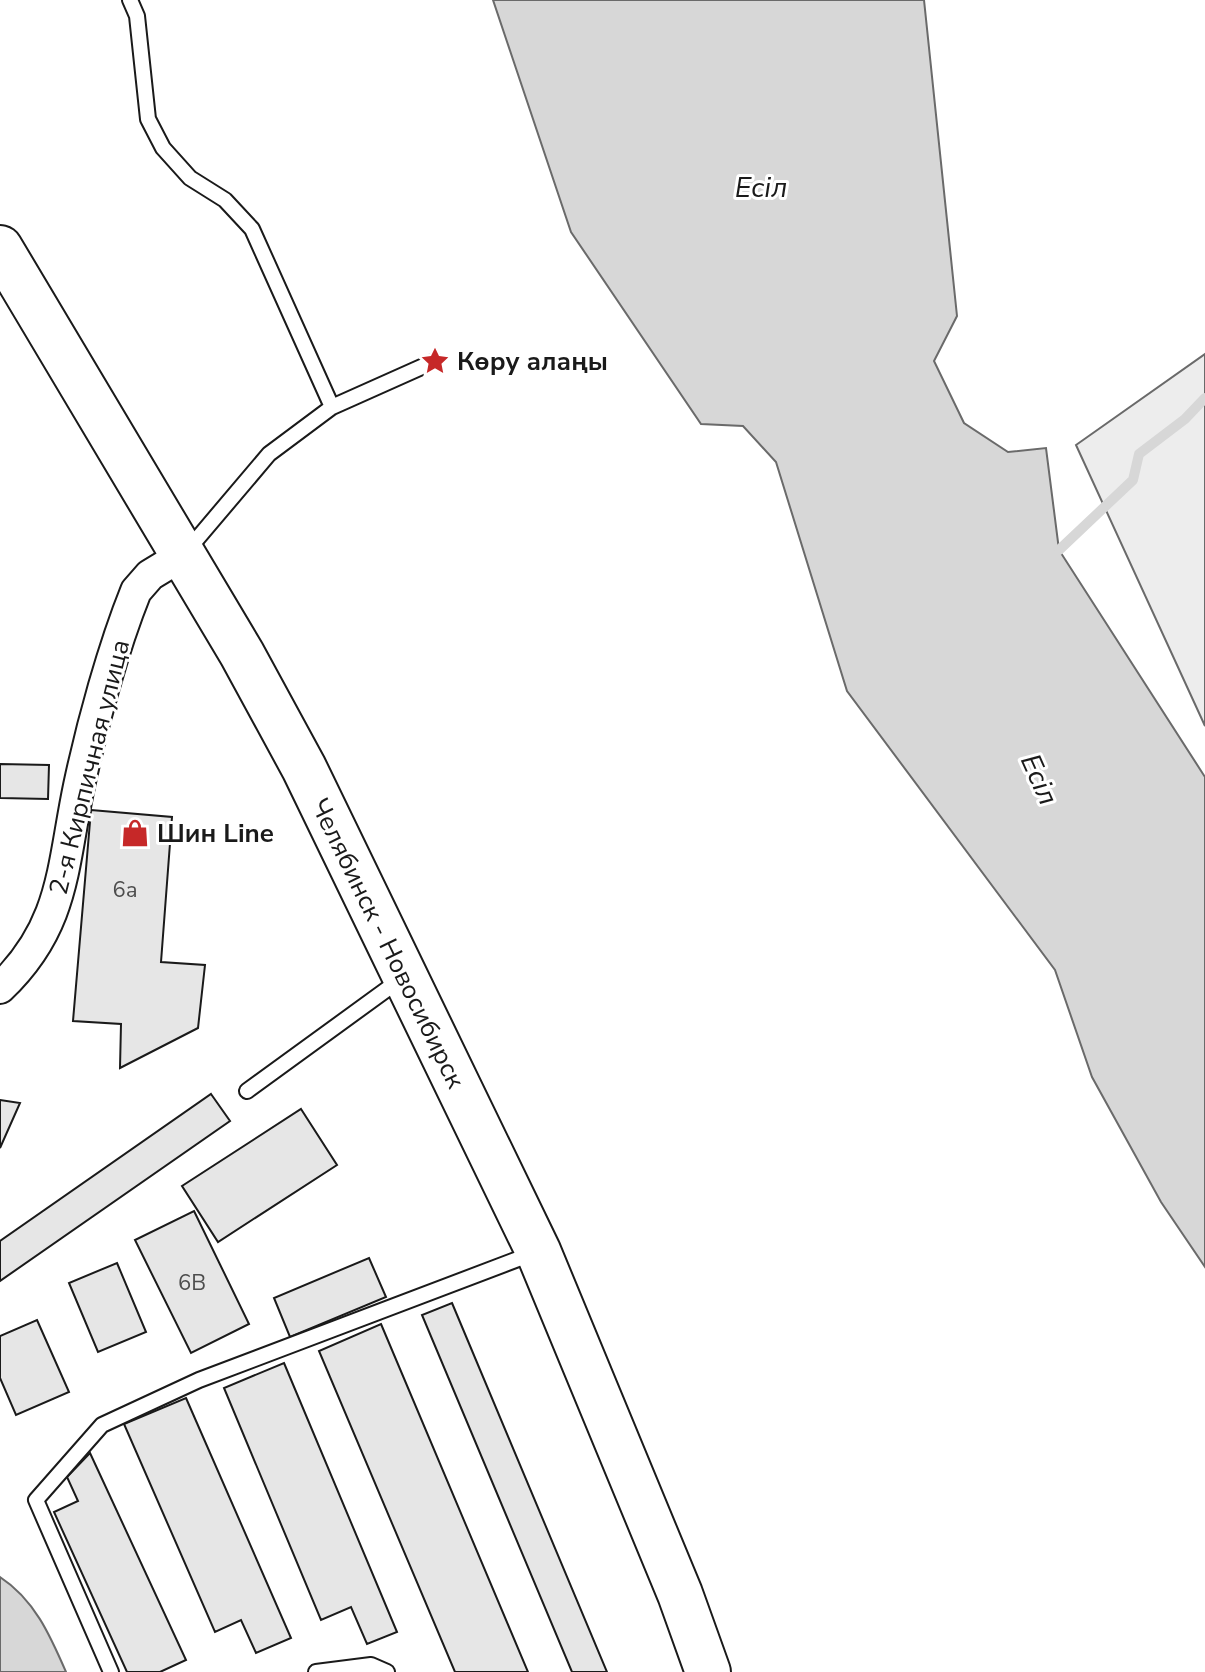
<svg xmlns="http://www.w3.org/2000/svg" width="1205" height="1672" font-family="'Nunito Sans',sans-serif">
<rect width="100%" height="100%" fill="#fff"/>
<path fill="#ededed" stroke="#6a6a6a" stroke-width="2" d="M1205,354V726L1076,445Z"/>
<path fill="#d7d7d7" stroke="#6a6a6a" stroke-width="2" d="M493,0H924L957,316L934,361L964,423L1008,452L1046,448L1059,550L1205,777V1267L1161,1202L1092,1077L1055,970L847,691L776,462L743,426L701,424L571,232Z
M0,1577C34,1599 50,1635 66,1672H0Z"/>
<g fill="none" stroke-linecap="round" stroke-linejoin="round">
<path stroke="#d7d7d7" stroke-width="10" d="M1059,550L1133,480L1139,454L1185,419L1205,398"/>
</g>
<path fill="#e6e6e6" stroke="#1a1a1a" stroke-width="2" d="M0,764L49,765L48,799L0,798Z
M91,810L172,817L161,962L205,965L198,1028L120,1068L121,1024L73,1021Z
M211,1094L230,1121L0,1281V1241Z
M0,1100L20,1103L0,1148Z
M301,1109L337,1165L218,1242L182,1186Z
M194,1211L249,1324L191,1353L135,1240Z
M369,1258L386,1297L290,1337L274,1298Z
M117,1263L146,1332L98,1352L69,1283Z
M452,1303L607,1672H572L422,1315Z
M37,1320L69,1392L16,1415L0,1378V1336Z
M381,1324L528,1672H455L319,1351Z
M284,1363L397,1632L367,1644L351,1607L321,1620L224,1388Z
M186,1398L291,1638L256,1653L241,1620L215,1632L124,1424Z
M90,1453L186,1660L160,1672H127L54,1512L78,1501L67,1477Z"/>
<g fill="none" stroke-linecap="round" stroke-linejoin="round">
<defs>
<path id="lane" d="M130,0L137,16L148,119L163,148L190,178L225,200L252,229L332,407
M186,552L269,454L332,407L435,361
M247,1091L401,979
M111,1672L36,1500L102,1425L199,1380L534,1253
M316,1672L371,1665L387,1672"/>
<path id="street" d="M0,988C65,926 62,867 79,786C92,725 113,648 136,591L150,575L183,555"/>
<path id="highway" d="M0,248L242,654L304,768L538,1251L680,1594L708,1672"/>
</defs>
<use href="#lane" stroke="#1a1a1a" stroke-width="18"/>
<use href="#street" stroke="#1a1a1a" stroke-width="34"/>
<use href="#highway" stroke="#1a1a1a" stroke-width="48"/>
<use href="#lane" stroke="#fff" stroke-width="14"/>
<use href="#street" stroke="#fff" stroke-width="30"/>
<use href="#highway" stroke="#fff" stroke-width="44"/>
</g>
<defs>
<symbol id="sight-bare" viewBox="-9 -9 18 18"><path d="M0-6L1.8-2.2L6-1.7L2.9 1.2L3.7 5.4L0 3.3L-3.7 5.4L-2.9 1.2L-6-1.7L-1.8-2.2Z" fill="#c62828" stroke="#fff" stroke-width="2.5" paint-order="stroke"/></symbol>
<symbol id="shop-bare" viewBox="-9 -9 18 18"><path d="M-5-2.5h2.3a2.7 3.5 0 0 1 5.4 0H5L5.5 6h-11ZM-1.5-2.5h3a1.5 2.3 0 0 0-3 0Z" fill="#c62828" stroke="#fff" stroke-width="2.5" paint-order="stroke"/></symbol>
</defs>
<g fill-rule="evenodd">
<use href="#sight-bare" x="415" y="341" width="40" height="40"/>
<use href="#shop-bare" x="115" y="813" width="40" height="40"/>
</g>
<g text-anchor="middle" stroke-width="6" stroke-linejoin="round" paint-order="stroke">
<g font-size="22" fill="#4d4d4d">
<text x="125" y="897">6а</text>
<text x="192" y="1290">6В</text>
</g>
<g font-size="26" font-weight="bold" fill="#1a1a1a" stroke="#fff" text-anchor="start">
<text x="457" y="370">Көру алаңы</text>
<text x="157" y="842">Шин Line</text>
</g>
<g font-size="26" fill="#1a1a1a" stroke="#fff">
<text transform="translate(89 767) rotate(-76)" y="9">2-я Кирпичная улица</text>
<text transform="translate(388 943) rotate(64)" y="9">Челябинск - Новосибирск</text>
</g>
<g font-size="28" font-style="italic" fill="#1a1a1a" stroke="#fff">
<text x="761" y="197">Есіл</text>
<text transform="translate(1040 779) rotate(66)" y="10">Есіл</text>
</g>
</g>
</svg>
